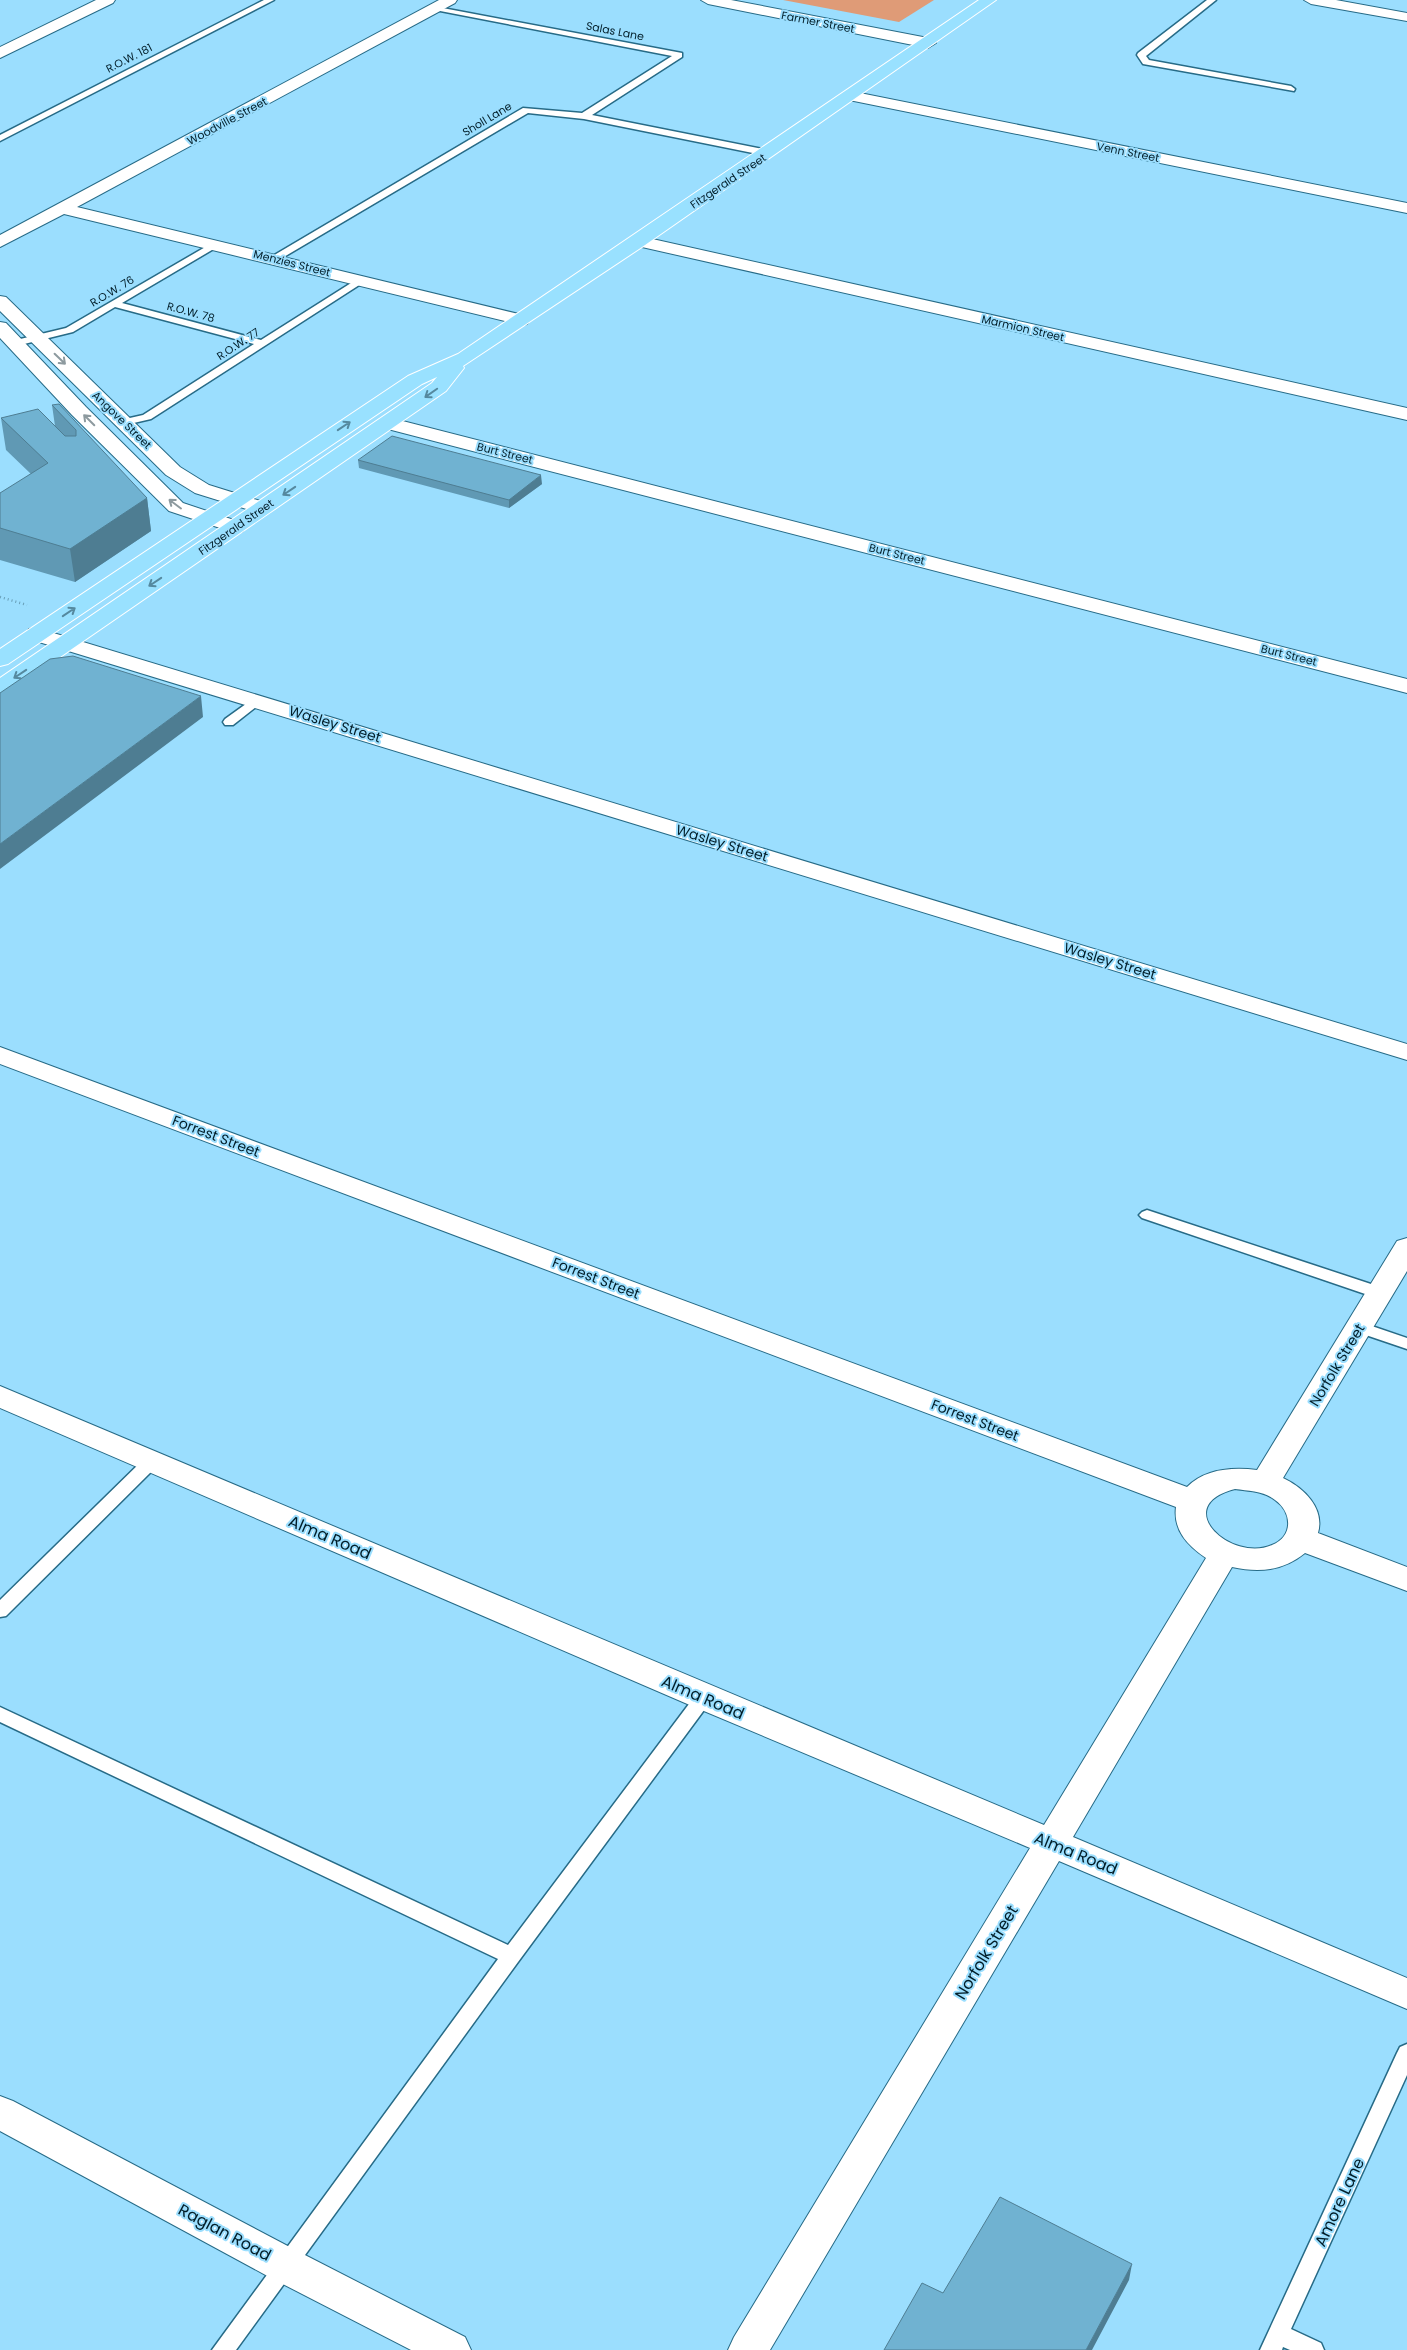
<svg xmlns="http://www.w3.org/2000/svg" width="1407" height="2350" font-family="Poppins,sans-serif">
<rect width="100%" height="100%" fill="#9bdefe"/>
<path fill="#df9b77" d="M783,0H934L899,22Z"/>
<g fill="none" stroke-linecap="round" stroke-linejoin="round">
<defs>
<path id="lane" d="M264,0H274L0,141V135Z
M1207,0H1216L1146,56L1149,60L1291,86L1295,89L1294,91L1143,64L1137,55L1138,53Z
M432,6L682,53V57L592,115L768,150L772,153L768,156L584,119L528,113L277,261H271V257L523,108L582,113L672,56L435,10L431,8Z
M214,242L219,245L217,247L122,303L261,340L359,278L362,277L367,280L151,419L125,425L121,424V420L143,415L254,344L115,307L73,332L16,346L11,343L12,341L66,328Z
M257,696L263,700L261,703L233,725H225L223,722L225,719Z
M1147,1210L1386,1289L1388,1293L1386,1297H1374L1142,1218L1139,1215L1142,1212Z
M1360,1322L1407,1338V1349L1354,1331L1352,1327L1354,1323Z
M152,1455L158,1457L160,1461L158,1465L6,1616L0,1617V1600L146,1457Z
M704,1690L710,1692L713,1697L710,1702L518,1962L236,2350H212L498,1959L0,1722V1707L508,1945L698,1692Z
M1407,2044V2075L1291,2329L1321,2343L1324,2350H1290L1283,2347L1282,2350H1260L1397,2053L1400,2047Z"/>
<path id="street" d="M96,0H115L113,3L0,58V47Z
M439,0H457L455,3L77,207L527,316L530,320L527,324L521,325L64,214L0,247V235Z
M701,0H731L928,38L936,43L928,48L708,4Z
M1304,0H1336L1407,13V21L1311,4Z
M850,91L1407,203V213L844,99L842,96L844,93Z
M639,236L1407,408V420L633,245L630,241L633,237Z
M387,417L1407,679V693L380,427L377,423L380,419Z
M37,628L1407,1044V1060L29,639L26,634L29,629Z
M0,1047L1187,1487C1205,1469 1232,1467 1257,1470L1397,1241L1407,1238V1271L1283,1478C1304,1488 1325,1508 1318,1533L1407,1567V1591L1305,1553C1283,1571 1259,1573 1232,1567L1073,1837L1407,1978V2009L1059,1861L770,2350H728L734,2337L1030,1848L692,1706L0,1408V1386L1044,1825L1206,1558C1187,1545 1173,1530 1176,1507L0,1064ZM1235,1489C1249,1491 1264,1491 1275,1500C1292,1512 1294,1536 1272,1545C1231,1563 1169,1506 1235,1489Z
M0,2096L13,2101L301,2253L465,2337L471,2350H411L273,2279L0,2131Z"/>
<path id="secondary" d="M0,296L6,297L180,467L209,485L270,504L273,508L270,512L263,514L256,512L195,493L166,475L0,311Z
M0,322L6,323L86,407L183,503L243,523L246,527L243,531L236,533L229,531L169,511L72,415L0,338Z"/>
<path id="primary" d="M979,0H996L645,245L463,366L464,368L446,391L8,693L0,695V678L432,383L437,377L422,384L8,664L0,666V649L408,376L458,354Z"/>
</defs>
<use href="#lane" stroke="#276b87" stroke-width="3"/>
<use href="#street" stroke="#276b87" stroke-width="2"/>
<use href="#secondary" stroke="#276b87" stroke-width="2"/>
<use href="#primary" stroke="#fff" stroke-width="2"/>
<path stroke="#689eb7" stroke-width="2.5" stroke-dasharray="1 3" stroke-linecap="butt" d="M0,597L27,605"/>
<use href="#lane" fill="#fff" fill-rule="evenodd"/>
<use href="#street" fill="#fff" fill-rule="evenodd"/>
<use href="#secondary" fill="#fff" fill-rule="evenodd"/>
<use href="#primary" fill="#99e1ff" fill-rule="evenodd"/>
</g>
<path fill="#6099b4" d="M52,405L147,498L151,531L75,582L0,560V494L31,474L6,450L1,418L55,426Z
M358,460L542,484L509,508L359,468Z"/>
<path fill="#4e7d92" d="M541,475L542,484L509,508V500Z
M147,498L151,531L75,582L70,549Z
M201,696L203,717L0,869V844Z
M1132,2264L1129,2280L1092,2350H1086Z"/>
<path fill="#70b2d1" stroke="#4e7d92" d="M59,404L147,498L70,549L0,528V493L48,463L1,418L38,409L65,436H76V430L52,405Z
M392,436L541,475L509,500L358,460Z
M73,656L201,696L0,844V693L50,659Z
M1000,2197L1132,2264L1086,2350H884L922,2283L943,2293Z"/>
<defs><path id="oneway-shaft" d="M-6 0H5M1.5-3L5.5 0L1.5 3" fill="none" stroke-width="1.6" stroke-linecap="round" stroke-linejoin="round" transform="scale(1.25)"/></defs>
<g stroke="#8d9a9f">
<use href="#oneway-shaft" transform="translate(60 359) rotate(44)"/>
<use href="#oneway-shaft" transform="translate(89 420) rotate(-135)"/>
<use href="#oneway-shaft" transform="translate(175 504) rotate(-143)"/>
</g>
<g stroke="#55899f">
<use href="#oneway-shaft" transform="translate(431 393) rotate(145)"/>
<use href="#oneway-shaft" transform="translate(344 426) rotate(-34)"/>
<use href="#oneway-shaft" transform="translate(289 491) rotate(146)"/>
<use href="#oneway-shaft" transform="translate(155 582) rotate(146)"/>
<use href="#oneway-shaft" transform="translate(69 612) rotate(-34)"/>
<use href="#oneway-shaft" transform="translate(20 674) rotate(146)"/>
</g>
<g text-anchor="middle" stroke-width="4" stroke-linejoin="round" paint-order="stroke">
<g font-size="11" fill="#021e29" stroke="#9bdefe">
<text transform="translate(818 22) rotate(11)" y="4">Farmer Street</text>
<text transform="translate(615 31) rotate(11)" y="4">Salas Lane</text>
<text transform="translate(129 58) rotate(-27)" y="4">R.O.W. 181</text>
<text transform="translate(487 119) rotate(-31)" y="4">Sholl Lane</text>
<text transform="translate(227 121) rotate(-28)" y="4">Woodville Street</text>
<text transform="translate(1128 152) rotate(11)" y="4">Venn Street</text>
<text transform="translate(728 181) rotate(-34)" y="4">Fitzgerald Street</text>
<text transform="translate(292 263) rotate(14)" y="4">Menzies Street</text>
<text transform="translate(112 291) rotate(-31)" y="4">R.O.W. 76</text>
<text transform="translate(191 312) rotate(15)" y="4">R.O.W. 78</text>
<text transform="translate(1023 328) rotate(13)" y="4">Marmion Street</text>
<text transform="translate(238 344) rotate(-33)" y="4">R.O.W. 77</text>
<text transform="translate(122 420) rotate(44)" y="4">Angove Street</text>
<text transform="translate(505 453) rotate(14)" y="4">Burt Street</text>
<text transform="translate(236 527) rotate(-35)" y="4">Fitzgerald Street</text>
<text transform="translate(897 554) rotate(14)" y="4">Burt Street</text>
<text transform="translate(1289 655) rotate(14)" y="4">Burt Street</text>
</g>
<g font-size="14" fill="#021e29" stroke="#9bdefe">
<text transform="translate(335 724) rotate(17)" y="5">Wasley Street</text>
<text transform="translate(722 843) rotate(17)" y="5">Wasley Street</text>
<text transform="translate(1110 961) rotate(17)" y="5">Wasley Street</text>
<text transform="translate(216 1136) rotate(21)" y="5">Forrest Street</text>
<text transform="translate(596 1278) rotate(21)" y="5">Forrest Street</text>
<text transform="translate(1337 1365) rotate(-59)" y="5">Norfolk Street</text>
<text transform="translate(975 1420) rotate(21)" y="5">Forrest Street</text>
</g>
<g font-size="16" fill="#021e29" stroke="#9bdefe">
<text transform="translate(330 1537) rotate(23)" y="6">Alma Road</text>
<text transform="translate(703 1697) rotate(23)" y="6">Alma Road</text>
<text transform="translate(1076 1853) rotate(22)" y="6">Alma Road</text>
<text transform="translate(986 1952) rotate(-59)" y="6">Norfolk Street</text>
<text transform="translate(1339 2202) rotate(-65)" y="6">Amore Lane</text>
<text transform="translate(225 2232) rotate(28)" y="6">Raglan Road</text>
</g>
</g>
</svg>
